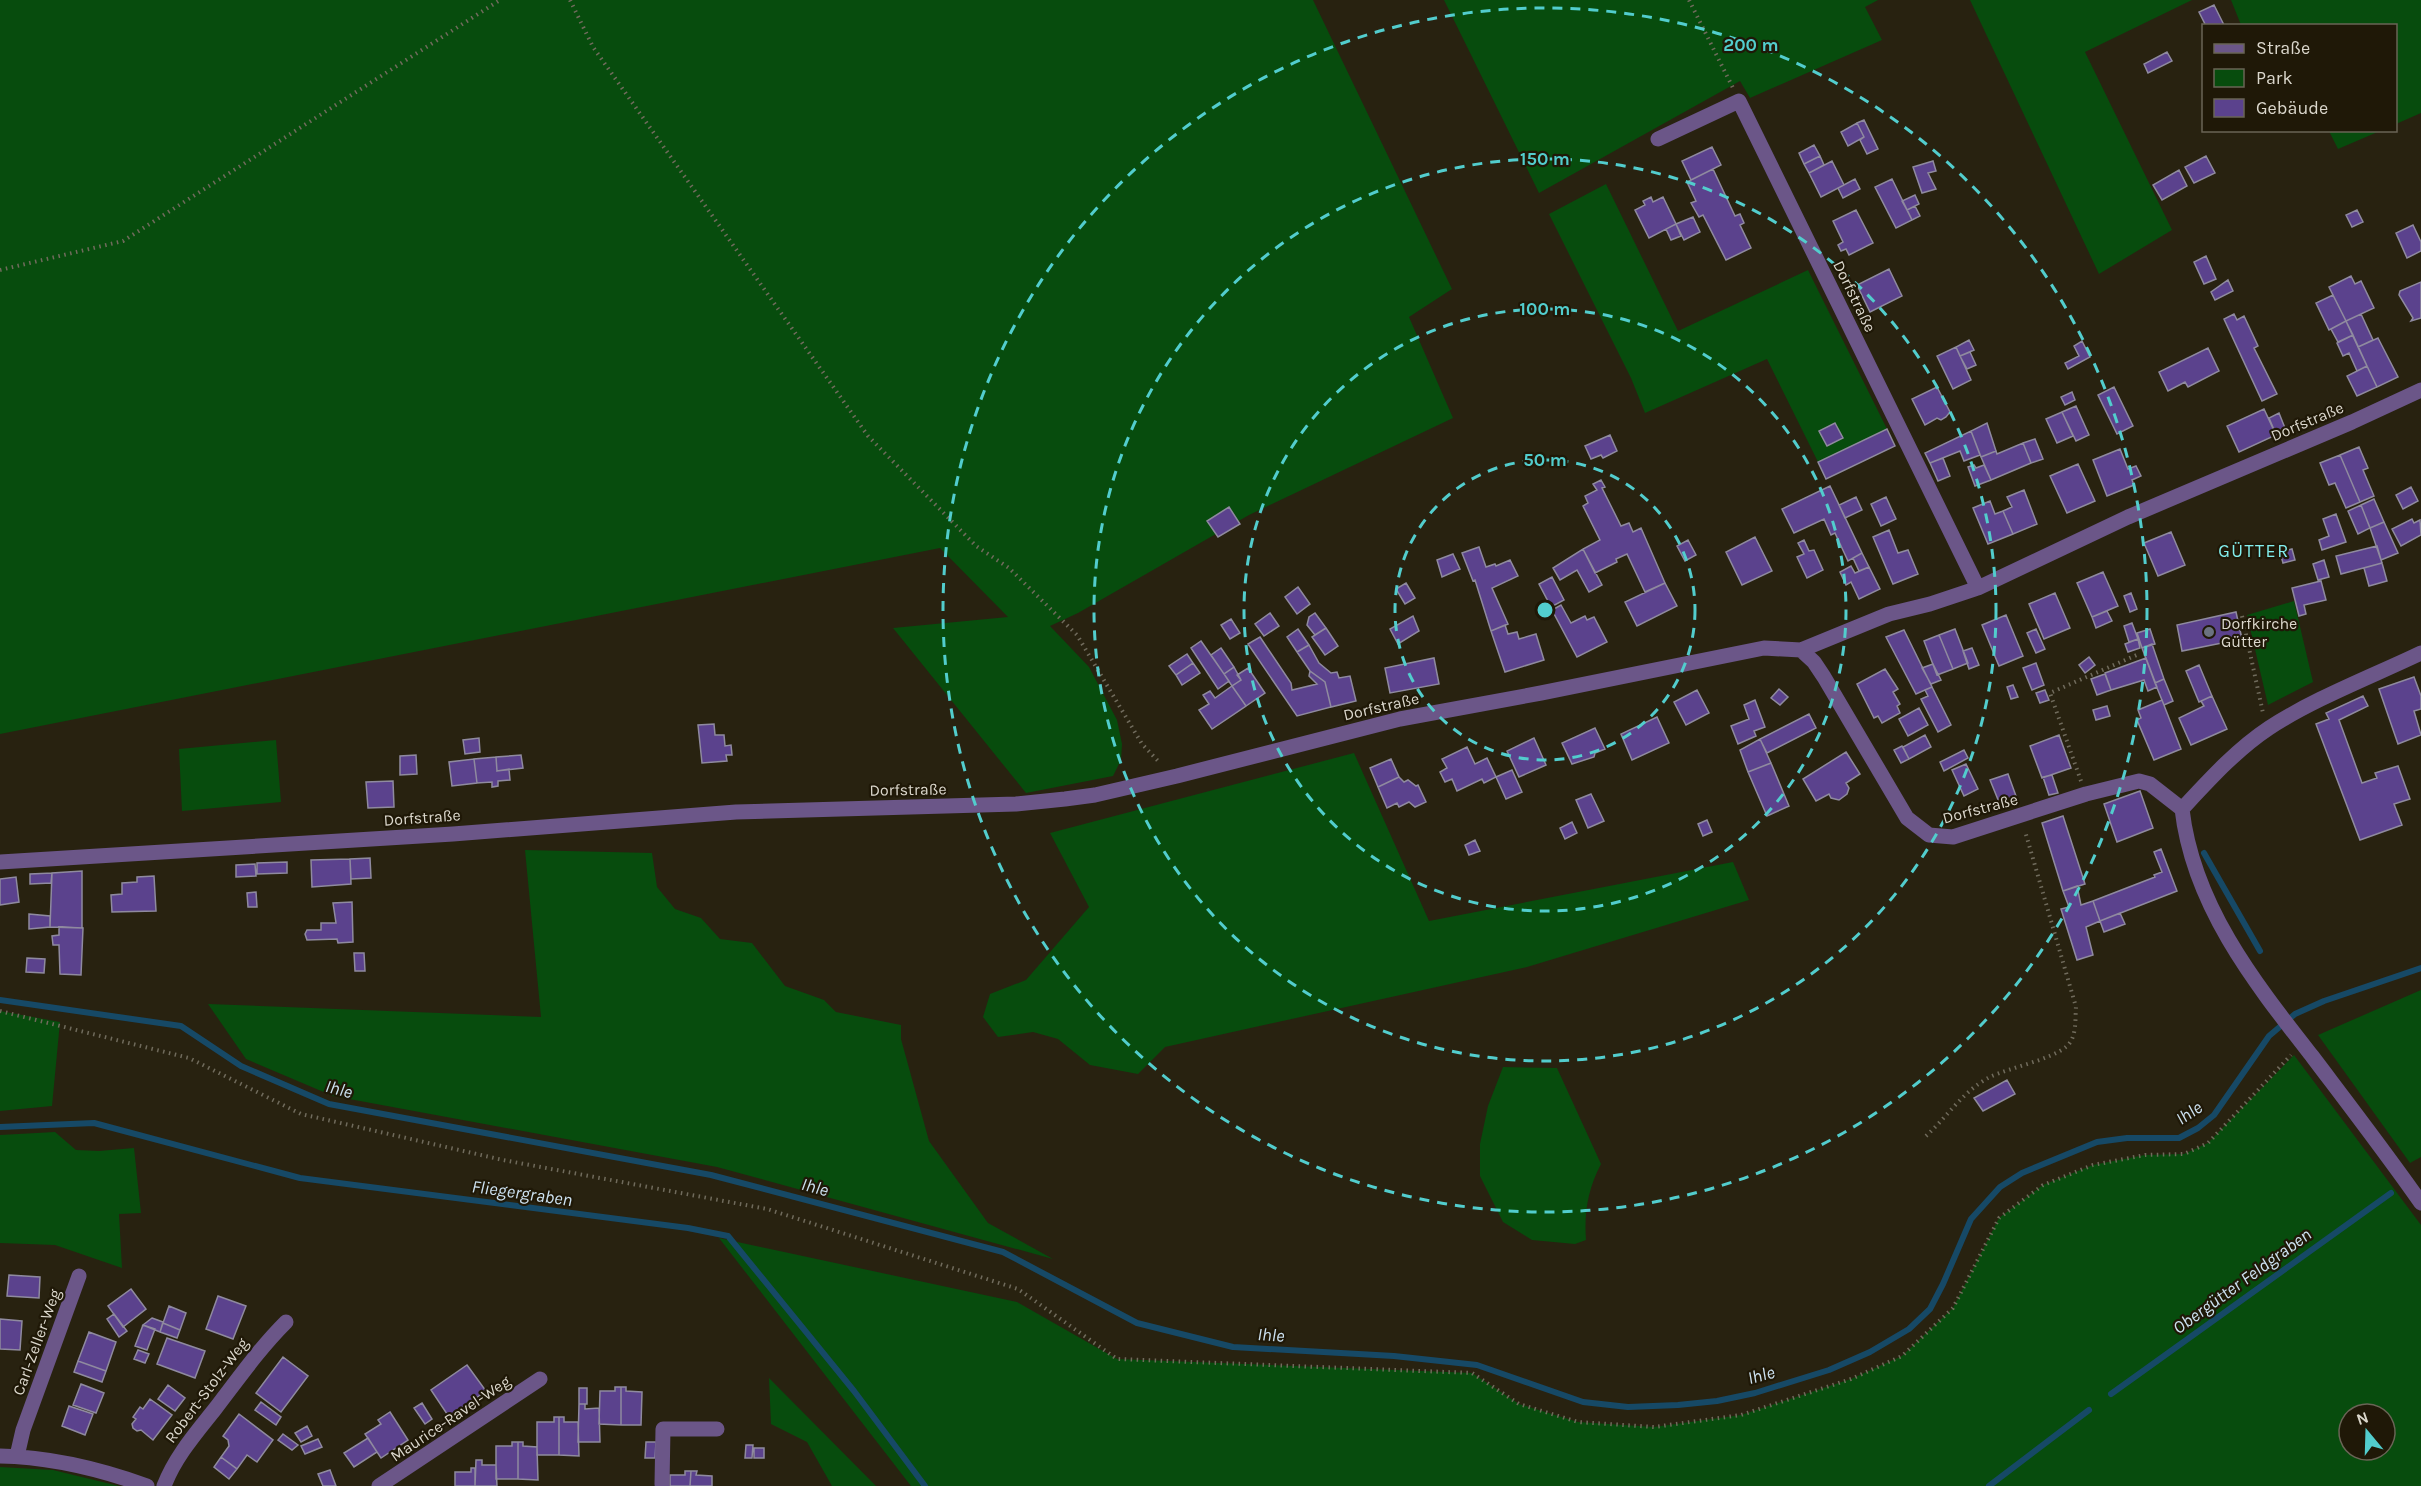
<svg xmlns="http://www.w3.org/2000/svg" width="2421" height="1486" font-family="Karla,sans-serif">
<rect width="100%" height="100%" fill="#282210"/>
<path fill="#074c0d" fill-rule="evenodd" d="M0,0H1313L1452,289L1409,317L1453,418L1249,515L1078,613L1050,626L1089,667L1117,720L1122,744L1121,760L1113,776L1026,793L893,628L1008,617L940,548L0,734Z
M1444,0H1878L1865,7L1882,40L1750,98L1740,81L1539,193Z
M1970,0H2192L2085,52L2172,230L2099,274Z
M2231,0H2421V113L2396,124V26L2241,25Z
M2329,131H2380L2338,149Z
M1606,184L1678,331L1808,270L1887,429L1818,462L1767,359L1645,413L1631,378L1549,214Z
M2294,601L2313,682L2268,705L2247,615Z
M276,740L281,802L182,811L179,749Z
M1354,753L1429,921L1733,862L1749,900L1527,967L1165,1047L1138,1074L1090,1065L1058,1039L1033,1032L998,1037L983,1017L990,994L1026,980L1089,907L1050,833Z
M525,850L652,853L657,887L675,909L701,918L720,939L752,943L785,986L824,1000L836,1012L901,1025V1039L929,1141L988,1223L1053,1259L717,1167L333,1096L246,1059L208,1004L541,1017Z
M2421,990V1157L2410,1163L2318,1035Z
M0,1011L60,1022L52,1106L0,1111Z
M2294,1055L2421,1225V1486H911L719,1238L1017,1302L1117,1359L1472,1373L1519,1404L1578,1422L1654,1427L1741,1415L1851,1379L1902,1356L1953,1308L1999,1218L2043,1185L2093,1165L2145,1155L2184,1154L2208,1143ZM2349,1414H2385V1450H2349Z
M1503,1067L1557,1068L1601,1164C1588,1189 1584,1212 1586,1240L1575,1244L1532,1240L1503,1222L1480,1176V1144L1488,1106Z
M55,1132L76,1150L99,1151L134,1148L141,1213L119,1214L122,1268L55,1245L0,1243V1135Z
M769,1378L876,1486H832L807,1442L771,1424Z
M0,1467L53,1470L119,1486H0Z"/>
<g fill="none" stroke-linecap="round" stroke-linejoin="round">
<path stroke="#164966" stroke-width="6" d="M2204,853L2260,951
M0,1000L181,1026L241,1066L329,1104L711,1175L1003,1252L1137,1323L1233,1347L1394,1356L1477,1365L1583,1402L1628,1407L1678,1405L1717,1401L1755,1393L1829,1370L1870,1352L1909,1329L1930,1309L1943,1284L1971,1219L2000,1187L2022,1173L2097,1142L2127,1138H2179L2198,1128L2214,1115L2269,1036L2295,1014L2324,1001L2421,968
M0,1127L94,1123L300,1178L688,1228L728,1236L854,1391L925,1486
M2111,1394L2391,1193
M1989,1486L2089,1410"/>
</g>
<path fill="#5b428d" stroke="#8f8a9f" stroke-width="1.5" d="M2214,5L2224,25L2206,26L2199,12Z
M2167,52L2172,61L2148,73L2144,64Z
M1864,120L1878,149L1867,154L1860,140L1864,137L1857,123Z
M1857,123L1864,137L1848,146L1841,132Z
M1814,145L1820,156L1804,164L1799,153Z
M1712,147L1721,165L1691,180L1682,161Z
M1820,156L1824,165L1809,173L1804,164Z
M2206,156L2215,173L2194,183L2185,167Z
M1832,161L1844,185L1821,197L1809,173Z
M1933,161L1936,171L1928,173L1936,189L1922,193L1913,167Z
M1713,169L1735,216L1740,214L1744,223L1740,225L1751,248L1726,260L1703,215L1699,217L1691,203L1696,201L1687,182Z
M2179,170L2187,186L2162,200L2153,185Z
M1855,179L1860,189L1843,198L1838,188Z
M1892,179L1912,220L1896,228L1875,187Z
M1915,195L1919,204L1907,210L1902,201Z
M1651,197L1653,202L1663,197L1676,224L1649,238L1635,210L1645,205L1643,201Z
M1915,206L1920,216L1912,220L1907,210Z
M1856,210L1873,243L1849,255L1846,249L1841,251L1838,245L1843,242L1833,221Z
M2357,210L2363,222L2352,227L2346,215Z
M1693,217L1700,232L1684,240L1676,224Z
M1676,224L1681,236L1671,240L1666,229Z
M2413,225L2421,242V251L2407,258L2396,233Z
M2206,256L2216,279L2204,284L2194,262Z
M1889,269L1902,296L1870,312L1857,285Z
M2351,276L2355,284L2361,281L2374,308L2346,321L2329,287Z
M2228,280L2233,291L2215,300L2211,292Z
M2421,282V318L2411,321L2413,318L2399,295L2400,291Z
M2333,295L2346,321L2329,330L2316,303Z
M2234,314L2237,320L2244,316L2258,346L2254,348L2277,394L2262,401L2224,319Z
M2361,314L2373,340L2358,347L2346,321Z
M2346,321L2353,335L2338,342L2331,329Z
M2353,335L2367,366L2357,371L2349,353L2343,356L2337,343Z
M2378,338L2398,377L2377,387L2358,347Z
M1969,340L1974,350L1960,356L1956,347Z
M2082,341L2090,357L2068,369L2065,363L2079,356L2074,346Z
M1956,347L1971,380L1953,389L1937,356Z
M2208,348L2219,371L2188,387L2185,382L2168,391L2159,372Z
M1970,352L1976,365L1967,369L1960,356Z
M2367,366L2377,387L2357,396L2347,376Z
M1937,387L1950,412L1946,417L1941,420L1937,418L1925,425L1912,399Z
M2114,387L2133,426L2117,434L2098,395Z
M2072,392L2075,400L2065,405L2061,397Z
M2076,406L2089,435L2076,441L2062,412Z
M2264,409L2276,435L2239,452L2227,426Z
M2062,412L2073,436L2057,443L2046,419Z
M2279,413L2285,428L2275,432L2269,418Z
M1835,423L1843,438L1827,446L1819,431Z
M1987,423L1996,451L1981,457L1971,431Z
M1887,429L1895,446L1826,479L1818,462Z
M1971,431L1980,455L1964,461L1960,451L1930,463L1925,453Z
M1610,435L1617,451L1603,458L1601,455L1591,459L1585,446Z
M2035,439L2043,459L2031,463L2023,443Z
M2023,443L2031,463L1991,480L1981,457L1996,451L1997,454Z
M2359,447L2368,468L2363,470L2374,496L2360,502L2340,455Z
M2120,449L2128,469L2136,466L2141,476L2132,480L2134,485L2107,496L2093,460Z
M2340,455L2360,502L2346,508L2335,483L2329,485L2320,463Z
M1943,458L1950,476L1938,481L1930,463Z
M2078,464L2095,501L2067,513L2050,476Z
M1974,465L1976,468L1984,465L1991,480L1975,486L1968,467Z
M1601,480L1605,487L1602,488L1621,526L1629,523L1633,532L1641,528L1665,583L1645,592L1627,554L1616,559L1617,562L1595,573L1583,549L1600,540L1583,506L1588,503L1585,496L1597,490L1593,484Z
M1830,486L1862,553L1848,561L1835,533L1831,535L1824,519L1794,533L1782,509Z
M2411,487L2418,501L2403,509L2396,495Z
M2024,490L2037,524L2013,534L2003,511L2012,507L2007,497Z
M1856,497L1862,510L1845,518L1839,505Z
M1886,497L1896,519L1881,526L1871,504Z
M2374,499L2384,522L2370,528L2361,505Z
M1990,501L1995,514L2003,511L2013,534L1988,544L1973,508Z
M2361,505L2370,528L2358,534L2348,511Z
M1229,507L1240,524L1218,537L1207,521Z
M2336,514L2346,542L2322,550L2319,540L2329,536L2323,519Z
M2412,519L2414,523L2420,520L2421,535L2401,546L2392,529Z
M2384,522L2398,553L2381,560L2370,528Z
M1889,530L1898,553L1908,550L1918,574L1893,584L1873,537Z
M2171,532L2185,565L2158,576L2144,543Z
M1755,537L1772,571L1742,585L1726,552Z
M1688,540L1696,555L1685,561L1677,546Z
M1804,540L1809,551L1814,550L1823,570L1807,578L1797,557L1804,554L1798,543Z
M2377,546L2382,563L2341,574L2336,556Z
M1479,547L1486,567L1495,564L1496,566L1510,560L1518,576L1492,588L1508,624L1491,631L1475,580L1473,581L1462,553Z
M1583,549L1602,585L1589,592L1577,570L1560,580L1553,568Z
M2292,549L2295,560L2283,563L2280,552Z
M1862,553L1869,567L1859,571L1853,558Z
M1453,554L1460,569L1442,577L1437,560Z
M2324,560L2329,577L2318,580L2313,564Z
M2382,563L2387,581L2369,586L2364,568Z
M1851,566L1855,573L1869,567L1880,589L1859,599L1851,582L1846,585L1840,572Z
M2103,572L2118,606L2092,617L2077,583Z
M1552,577L1564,600L1551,607L1539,584Z
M2321,581L2326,600L2304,605L2306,614L2299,616L2292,588Z
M1406,583L1415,598L1405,604L1396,589Z
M1665,583L1677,606L1637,626L1625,602Z
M1298,587L1310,604L1297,614L1285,597Z
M2055,593L2070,628L2044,639L2029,604Z
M2131,593L2137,609L2130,612L2124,596Z
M1561,605L1571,623L1585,616L1587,620L1594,617L1607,642L1577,657L1552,610Z
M2107,611L2112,621L2096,628L2092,617Z
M2236,612L2242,639L2182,651L2177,625Z
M1270,613L1279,626L1264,636L1255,624Z
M1315,613L1326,628L1315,635L1307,625L1309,617Z
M2006,615L2023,656L1999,666L1982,625Z
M1413,616L1419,631L1398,644L1390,629Z
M1231,619L1240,633L1230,639L1221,625Z
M2132,623L2138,639L2129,642L2124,626Z
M1505,625L1508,634L1517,632L1519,639L1536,634L1544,660L1505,672L1491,631Z
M1326,628L1338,646L1325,655L1312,637Z
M1298,629L1309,645L1297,652L1287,637Z
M1955,629L1968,663L1953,669L1939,635Z
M2036,629L2045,649L2036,653L2027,633Z
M2150,629L2155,644L2142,648L2137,633Z
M1904,630L1932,687L1916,694L1886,637Z
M1939,635L1953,669L1937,675L1924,641Z
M1260,637L1291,683L1292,690L1317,684L1309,676L1310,671L1325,682L1331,707L1297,716L1248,644Z
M2138,639L2140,648L2128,652L2125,644Z
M1201,641L1229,681L1218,689L1191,648Z
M2152,644L2164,679L2155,683L2142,648Z
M1309,645L1319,663L1331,673L1337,672L1339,678L1350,676L1356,701L1331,707L1325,682L1310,671L1297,652Z
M1221,648L1234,667L1224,674L1211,655Z
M1972,648L1979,665L1969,669L1963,651Z
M1187,654L1193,663L1176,675L1169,666Z
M2089,657L2095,665L2085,673L2079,665Z
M1434,658L1439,684L1390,693L1385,668Z
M2146,658L2157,687L2148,691L2144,680L2111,690L2105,673Z
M1193,663L1200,673L1182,685L1176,675Z
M2036,663L2044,685L2032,690L2023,668Z
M1933,664L1941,680L1931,684L1922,668Z
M2199,665L2212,696L2199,702L2186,671Z
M1234,667L1241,680L1232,686L1224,674Z
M1248,668L1265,693L1246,706L1232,686L1241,680L1237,675Z
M1885,669L1898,689L1893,692L1900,704L1897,706L1900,713L1882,723L1878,716L1874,718L1857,684Z
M2105,674L2111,690L2097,695L2091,679Z
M2414,677L2421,696V709L2414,711L2421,735L2398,744L2379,689Z
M2164,679L2173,701L2164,705L2155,683Z
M2013,685L2018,697L2011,699L2007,687Z
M1232,686L1246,706L1212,729L1199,710L1209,704L1203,695L1210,691L1215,698Z
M1932,687L1951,725L1938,732L1921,699L1928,696L1925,690Z
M1779,689L1788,697L1780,705L1771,698Z
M1697,690L1709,713L1686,725L1674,702Z
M2045,690L2049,700L2040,703L2036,693Z
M2212,696L2227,729L2191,745L2179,718L2204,706L2201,701Z
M2363,696L2368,706L2339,720L2362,783L2377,778L2375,773L2398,766L2410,799L2394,804L2402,825L2360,840L2316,724L2329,719L2326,713Z
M1755,700L1765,727L1754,731L1756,736L1738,744L1731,726L1749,719L1744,705Z
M2162,700L2181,749L2154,760L2137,720L2141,718L2138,710Z
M2107,706L2110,716L2096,720L2093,710Z
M1919,708L1928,725L1908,736L1899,719Z
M1809,714L1816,728L1767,753L1760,739Z
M1657,717L1669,743L1632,760L1621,734Z
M714,724L715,735H724L725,746L731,745L732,755H726L727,761L702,763L698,725Z
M1595,728L1605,749L1595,753L1594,757L1572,764L1562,743Z
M1925,735L1931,747L1909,759L1903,747Z
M2059,735L2071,768L2042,778L2030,746Z
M479,738L480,752L465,754L463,740Z
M1534,738L1546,765L1519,777L1507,751Z
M1760,739L1771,763L1748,772L1740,750Z
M1902,746L1909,759L1901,763L1894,750Z
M1467,747L1475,764L1487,758L1496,777L1484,783L1482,779L1457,791L1452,779L1445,782L1440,772L1447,768L1442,759Z
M1964,750L1968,758L1944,771L1940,762Z
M1846,752L1860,774L1846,783L1849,788L1847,794L1839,800L1831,798L1829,794L1816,801L1803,779Z
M416,755L417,774L400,775V756Z
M521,755L523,768L497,771L496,757Z
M496,757L497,771L509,769L510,780L498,781V786L492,787V782L477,783L474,759Z
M474,759L477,783L452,786L449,762Z
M1391,759L1399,777L1378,787L1370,768Z
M1771,763L1789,806L1767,816L1748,772Z
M1966,764L1978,789L1964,796L1952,770Z
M1512,770L1522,792L1506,799L1496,777Z
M2008,774L2016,796L1999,802L1990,780Z
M2052,775L2058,793L2049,795L2043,777Z
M1399,777L1404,782L1408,780L1416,786L1418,785L1426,802L1415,807L1409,802L1399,807L1397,803L1387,808L1378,787Z
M393,781L394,807L368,808L366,782Z
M2140,791L2153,828L2117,842L2104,804Z
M1591,794L1604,821L1588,828L1576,800Z
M2063,816L2085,884L2063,891L2042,823Z
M1707,820L1712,832L1703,836L1698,824Z
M1572,822L1577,833L1565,839L1560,828Z
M1475,840L1480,851L1469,855L1465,845Z
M2161,849L2177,891L2100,921L2093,901L2155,877L2154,875L2162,872L2154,852Z
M370,858L371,878L351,879L350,859Z
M350,859L351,884L312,887L311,860Z
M287,862V873L257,874V863Z
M255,864L256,876L236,877V865Z
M82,871V928L50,927L52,873Z
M52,873L51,883L30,884V874Z
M154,876L156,911L112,912L111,895L122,894V883L137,882V877Z
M16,877L19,902L0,905V879Z
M2077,886L2081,905L2093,901L2100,921L2086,927L2093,955L2077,960L2061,909L2069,907L2063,891Z
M256,892L257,907H248L247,893Z
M352,902L353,942L338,943L337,939L307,940L305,934L307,930H321V923H336L333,903Z
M2120,913L2125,924L2104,932L2100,921Z
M29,914L50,916V927L29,929Z
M59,927L83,928L81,975L60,974L59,945H53L52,936L59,935Z
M354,953H364L365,971H355Z
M27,958L45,959L44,973L26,972Z
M2007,1080L2015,1094L1983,1111L1974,1098Z
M9,1275L40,1277L39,1298L7,1296Z
M131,1289L146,1309L123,1327L108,1306Z
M218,1296L246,1306L233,1339L206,1329Z
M169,1306L186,1313L180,1330L163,1323Z
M114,1314L127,1331L119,1337L107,1319Z
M152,1318L163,1322L160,1332L143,1325Z
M0,1319L22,1321L20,1350L0,1349Z
M163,1323L180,1330L177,1338L160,1332Z
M143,1325L155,1329L147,1350L135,1346Z
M89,1332L116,1342L106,1371L78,1361Z
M167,1338L205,1351L195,1378L157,1364Z
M138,1350L149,1354L145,1363L134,1359Z
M283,1357L308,1376L281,1412L256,1393Z
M78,1361L106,1371L102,1382L74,1372Z
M467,1365L486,1391L449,1417L431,1390Z
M81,1384L104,1393L96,1413L73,1405Z
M168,1385L185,1398L175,1411L158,1399Z
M615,1387H621V1425L599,1424L600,1391H615Z
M621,1387H626V1391L642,1392L641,1425H621Z
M579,1388H587V1404H579Z
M150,1399L172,1415L153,1440L141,1430L137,1431L133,1428L132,1424L136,1419L133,1417L140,1407L143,1409Z
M261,1402L281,1417L276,1425L255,1410Z
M422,1403L432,1419L425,1424L414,1408Z
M579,1404H585V1409L599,1408L600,1442H578Z
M69,1406L93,1414L85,1435L62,1426Z
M390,1412L408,1440L381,1458L365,1434L381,1424L378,1420Z
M239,1414L273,1440L257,1462L247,1455L237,1469L221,1457L229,1446L228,1440L223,1436Z
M554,1417H559V1455H537V1422H554Z
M559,1417H564V1422H578L579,1456L559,1455Z
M307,1426L312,1436L301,1442L295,1433Z
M283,1434L298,1445L292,1450L278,1440Z
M368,1438L377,1452L354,1467L344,1453Z
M318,1439L322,1447L305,1454L301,1446Z
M512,1442H518V1479H496V1446H512Z
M518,1442H523V1446L537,1447L538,1480L518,1479Z
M646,1442H656L655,1458H645Z
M746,1445H753L752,1458H745Z
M754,1448H764V1458H754Z
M221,1457L237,1469L229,1479L214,1467Z
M476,1460H482V1465H496L497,1486H475Z
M471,1468H475V1486H455V1472H471Z
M330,1470L336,1486H323L318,1474Z
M685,1471H691L690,1486H670V1475H685Z
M691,1471H697L696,1475L712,1476V1486H690Z"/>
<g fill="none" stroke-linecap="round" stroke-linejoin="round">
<path stroke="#706b5c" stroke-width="4" stroke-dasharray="1.5 4.5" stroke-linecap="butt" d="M570,0L593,47L868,436L976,546L1009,568L1077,635L1142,744L1160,763
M1689,0L1733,88
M0,270L123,241L500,0
M2242,616L2263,713
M2081,781L2050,693L2139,654
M0,1011L189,1058L301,1114L503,1160L767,1209L1018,1289L1117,1359L1472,1373L1519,1404L1578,1422L1654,1427L1741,1415L1851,1379L1902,1356L1953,1308L1999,1218L2043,1185L2093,1165L2145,1155L2184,1154L2208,1143L2291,1055
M1926,1136C1947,1117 1964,1090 1990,1077C2011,1067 2051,1060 2067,1046C2077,1037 2075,1019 2076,1007L2025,831"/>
<path stroke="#6b5688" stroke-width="15" d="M1658,139L1739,101L1978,588
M1801,650L1889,614L1930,604L1978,588L2128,517L2352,422L2421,390
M2182,809C2209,780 2236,750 2269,728C2313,699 2373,676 2421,653
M0,862L453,834L736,812L1016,804L1065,799L1095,795L1177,776L1400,719L1541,693L1764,648L1801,650L1814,662L1824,677L1907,818L1929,835L1953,837L2086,794L2139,781L2150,784L2182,809C2193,905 2254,982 2312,1056C2349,1105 2386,1153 2421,1203
M0,1456C51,1457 100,1469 147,1486
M17,1456L23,1430L79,1276
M662,1484L663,1429H717
M164,1486C175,1457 196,1433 215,1409C238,1379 259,1349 286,1322
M379,1486L540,1379"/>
</g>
<g fill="none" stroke="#52cdcd" stroke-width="3" stroke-dasharray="10 8">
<circle cx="1545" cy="610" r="150"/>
<circle cx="1545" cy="610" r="301"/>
<circle cx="1545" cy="610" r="451"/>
<circle cx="1545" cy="610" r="602"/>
</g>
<circle fill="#6b7280" stroke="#1f1807" stroke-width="2" cx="2209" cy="632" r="6"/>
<g text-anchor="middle" stroke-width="4.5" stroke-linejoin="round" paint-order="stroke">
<g font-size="16" fill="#dbd7cc" stroke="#1f1807">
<text transform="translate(1855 296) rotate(64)" y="6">Dorfstraße</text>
<text transform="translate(2307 421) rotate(-23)" y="6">Dorfstraße</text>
<text transform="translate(1381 706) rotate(-13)" y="6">Dorfstraße</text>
<text transform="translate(908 789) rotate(-1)" y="6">Dorfstraße</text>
<text transform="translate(1980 808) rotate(-15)" y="6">Dorfstraße</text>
<text transform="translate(422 817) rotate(-4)" y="6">Dorfstraße</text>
<text transform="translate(36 1342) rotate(-70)" y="6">Carl-Zeller-Weg</text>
<text transform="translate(206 1390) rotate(-53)" y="6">Robert-Stolz-Weg</text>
<text transform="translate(450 1418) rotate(-34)" y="6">Maurice-Ravel-Weg</text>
</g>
<g font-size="16" fill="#dbd7cc" stroke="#1f1807" text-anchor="start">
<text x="2221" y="629">Dorfkirche<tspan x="2221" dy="18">Gütter</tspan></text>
</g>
<g font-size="18" letter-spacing="1.5" fill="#83efee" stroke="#1f1807">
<text x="2254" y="557">GÜTTER</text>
</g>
<g font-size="18" font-style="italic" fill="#cde2f1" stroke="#1f1807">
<text transform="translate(339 1089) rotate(15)" y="6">Ihle</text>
<text transform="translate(2189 1113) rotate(-34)" y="6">Ihle</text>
<text transform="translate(815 1187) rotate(15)" y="6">Ihle</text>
<text transform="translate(522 1193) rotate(8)" y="6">Fliegergraben</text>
<text transform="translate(2242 1281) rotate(-36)" y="6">Obergütter Feldgraben</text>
<text transform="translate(1271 1335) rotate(4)" y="6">Ihle</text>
<text transform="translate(1761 1375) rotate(-15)" y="6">Ihle</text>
</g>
</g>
<circle cx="1545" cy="610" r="9" fill="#52cdcd" stroke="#1f1807" stroke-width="3"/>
<g font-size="18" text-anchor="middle" font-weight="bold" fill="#52cdcd" stroke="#1f1807" stroke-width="4.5" stroke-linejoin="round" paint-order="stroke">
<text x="1751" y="51">200 m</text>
<text x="1545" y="165">150 m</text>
<text x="1545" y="315">100 m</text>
<text x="1545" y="466">50 m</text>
</g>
<rect x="2202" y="24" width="195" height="108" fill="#1f1807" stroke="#6a6456" stroke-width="1.5"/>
<rect x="2214" y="44" width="30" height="9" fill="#6b5688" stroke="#6a6456" stroke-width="1.5"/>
<text x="2256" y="54" font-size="18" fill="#dbd7cc">Straße</text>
<rect x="2214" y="69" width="30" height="18" fill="#074c0d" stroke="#6a6456" stroke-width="1.5"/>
<text x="2256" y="84" font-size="18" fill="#dbd7cc">Park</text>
<rect x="2214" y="99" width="30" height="18" fill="#5b428d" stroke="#6a6456" stroke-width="1.5"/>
<text x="2256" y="114" font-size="18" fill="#dbd7cc">Gebäude</text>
<g transform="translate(2367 1432) rotate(341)"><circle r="28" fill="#1f1807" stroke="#6a6456" stroke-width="1.5"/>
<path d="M0-4.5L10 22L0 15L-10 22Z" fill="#52cdcd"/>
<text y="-9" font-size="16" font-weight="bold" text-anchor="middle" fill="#dbd7cc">N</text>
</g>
</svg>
